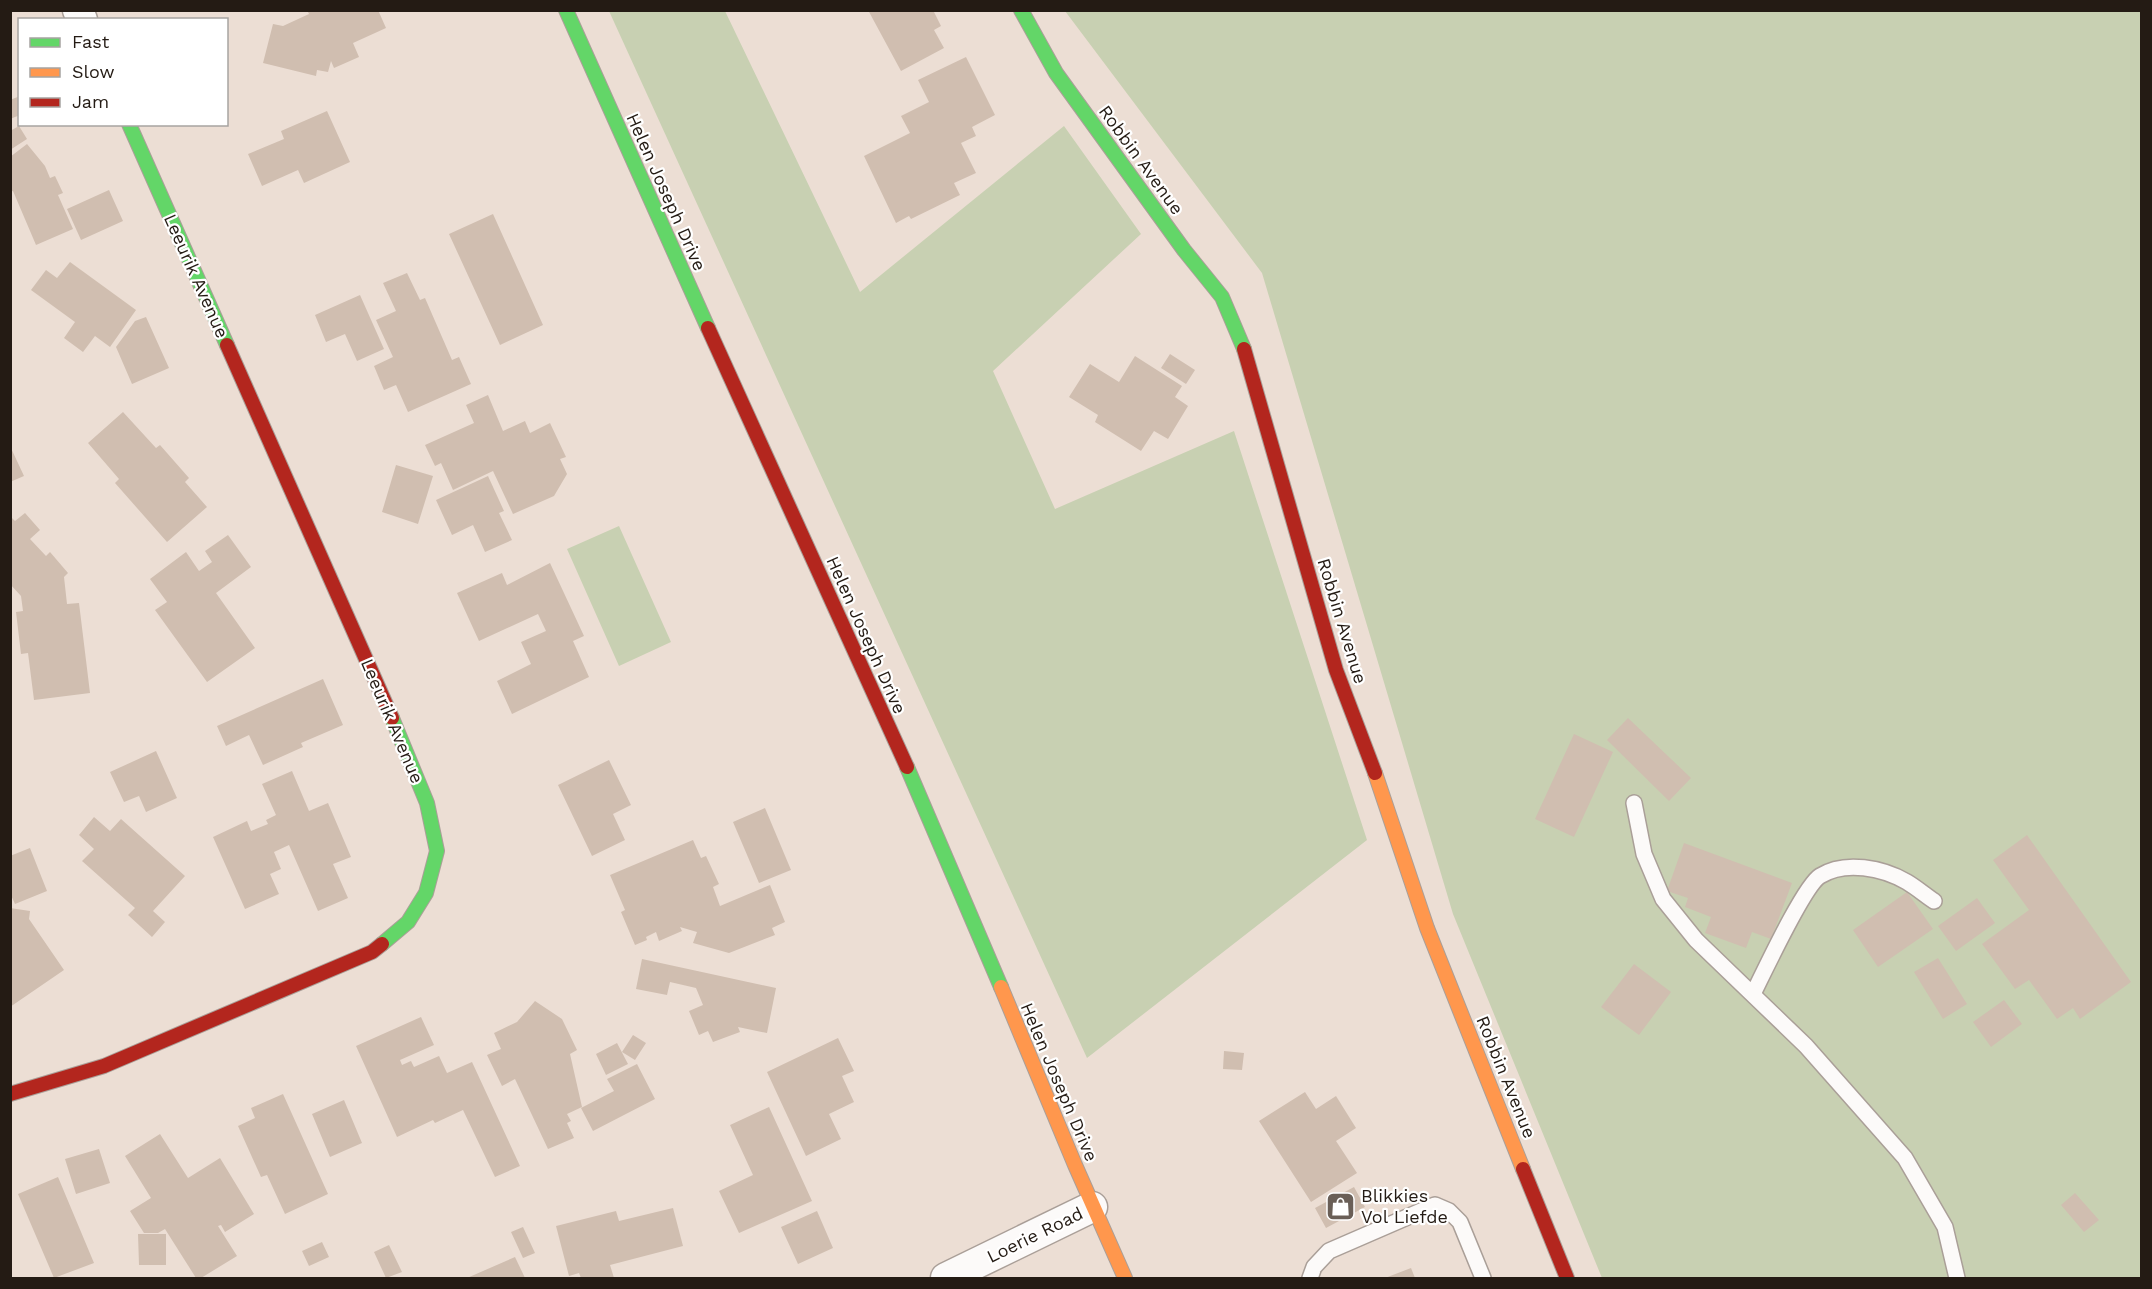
<svg xmlns="http://www.w3.org/2000/svg" width="2152" height="1289" font-family="'Work Sans',sans-serif">
<rect width="100%" height="100%" fill="#ecded4"/>
<path fill="#c8d0b2" d="M609,11H725L860,292L1064,126L1141,234L993,371L1055,509L1234,431L1367,840L1087,1058Z
M1065,11H2141V1278H1602L1453,914L1262,273Z
M619,526L671,642L619,666L567,549Z"/>
<path fill="#d0beb0" d="M307,10H378L386,28L353,43L359,57L334,68L331,61L328,72L317,70L316,76L263,63L273,24L283,26L309,14Z
M868,10H933L941,26L934,30L944,48L901,71Z
M966,57L995,115L972,127L976,136L961,143L976,173L954,183L960,195L911,219L909,216L896,223L864,156L910,133L901,116L929,102L918,80Z
M20,96V115L10,119V100Z
M327,111L350,162L304,183L298,170L262,186L248,154L284,139L281,131Z
M19,126L27,139L10,150V131Z
M27,144L45,166L50,178L55,176L63,193L58,195L73,229L36,245L13,191L10,192V157Z
M109,190L123,221L81,240L67,209Z
M493,214L543,325L500,345L449,234Z
M70,262L136,310L110,347L95,336L83,352L64,338L75,322L31,290L46,270L57,278Z
M407,273L420,300L425,298L452,360L459,357L471,384L408,412L396,385L384,390L374,366L393,357L376,320L396,311L383,283Z
M360,295L384,349L357,361L345,334L326,342L315,315Z
M146,317L169,368L132,384L116,347L135,321Z
M1170,354L1195,370L1186,384L1161,368Z
M1135,356L1182,386L1175,397L1188,406L1168,439L1154,431L1141,451L1095,422L1098,415L1069,397L1090,364L1119,382Z
M488,395L503,431L525,421L530,433L550,423L566,457L560,459L567,474L554,496L513,514L493,471L453,490L441,463L435,466L425,445L474,423L466,405Z
M123,412L156,448L160,445L189,478L185,482L207,507L167,542L115,483L119,479L88,443Z
M10,446L24,476L10,482Z
M396,465L433,476L418,524L382,512Z
M488,476L504,511L499,513L512,540L485,552L473,525L452,535L436,500Z
M25,513L40,530L30,539L46,556L50,552L68,573L64,577L67,604L79,603L90,693L34,700L28,653L21,654L16,612L23,611L21,596L10,584V516L15,521Z
M228,535L251,567L216,593L255,648L207,682L155,610L167,602L150,579L186,552L199,571L212,562L205,551Z
M550,563L584,636L573,641L589,677L512,714L497,681L531,664L521,642L546,631L538,614L479,641L457,593L502,573L507,585Z
M323,679L343,725L301,743L303,747L263,765L249,735L226,746L217,726Z
M1628,718L1691,778L1669,801L1607,740Z
M1574,734L1613,752L1574,837L1535,819Z
M156,751L177,798L146,812L139,796L124,802L110,772Z
M609,760L631,805L613,814L625,840L592,856L558,785Z
M292,771L309,811L328,803L351,857L333,864L348,898L318,911L289,845L274,852L281,869L270,874L279,894L245,909L213,837L247,821L251,831L268,824L266,820L276,815L262,784Z
M765,808L791,870L759,883L733,822Z
M94,817L110,831L121,819L185,876L153,911L165,922L152,937L128,915L135,908L82,861L94,849L79,835Z
M2027,835L2131,982L2080,1019L2073,1008L2057,1019L2029,980L2015,989L1982,944L2029,910L1993,860Z
M693,840L701,858L706,856L719,884L713,887L720,906L770,885L785,922L772,928L775,935L729,953L693,943L697,932L680,927L682,931L659,941L656,932L646,937L647,940L635,945L621,912L625,910L610,875Z
M1684,843L1792,883L1771,939L1752,932L1746,948L1705,933L1711,917L1685,907L1688,898L1667,891Z
M30,848L47,891L15,904L10,893V856Z
M1907,892L1933,929L1878,967L1853,930Z
M1977,898L1995,923L1956,951L1938,926Z
M10,908L30,911L29,919L64,970L10,1007Z
M1938,958L1967,1004L1943,1019L1914,972Z
M642,959L776,988L767,1033L738,1027L740,1032L713,1042L708,1031L699,1035L689,1011L703,1005L696,988L670,982L667,995L636,989Z
M1634,964L1671,992L1639,1035L1601,1007Z
M2004,1000L2022,1024L1991,1047L1973,1022Z
M535,1001L562,1019L577,1050L570,1054L582,1107L567,1114L571,1121L567,1123L574,1138L548,1149L515,1079L502,1086L487,1055L501,1049L494,1033L517,1022Z
M421,1017L434,1045L400,1060L402,1065L411,1061L414,1067L439,1056L447,1073L472,1062L520,1166L495,1177L463,1110L435,1123L433,1120L397,1137L356,1046Z
M633,1035L646,1043L635,1060L622,1052Z
M838,1038L854,1071L842,1076L854,1102L829,1114L841,1139L806,1156L767,1072Z
M617,1043L628,1064L606,1075L596,1054Z
M1224,1051L1244,1053L1242,1070L1223,1069Z
M637,1064L655,1099L593,1131L581,1108L614,1091L607,1079Z
M1305,1092L1316,1109L1336,1096L1356,1128L1336,1141L1357,1173L1311,1202L1259,1121Z
M283,1094L328,1194L285,1214L267,1175L261,1177L238,1126L255,1118L251,1108Z
M344,1100L362,1143L330,1157L312,1114Z
M769,1107L812,1201L739,1233L719,1191L753,1175L730,1125Z
M160,1134L188,1178L220,1158L254,1214L225,1232L221,1225L218,1226L237,1256L201,1278H196L165,1229L158,1233H144L130,1211L151,1198L125,1156Z
M99,1149L110,1183L76,1194L65,1159Z
M58,1177L94,1263L54,1278L18,1194Z
M1354,1187L1365,1207L1326,1228L1315,1208Z
M2075,1193L2099,1220L2084,1232L2061,1205Z
M673,1208L683,1246L610,1265L614,1278H581L579,1273L569,1276L556,1226L616,1211L619,1221Z
M817,1211L833,1248L798,1264L781,1227Z
M523,1227L535,1253L523,1258L511,1232Z
M138,1234H166V1265H139Z
M322,1242L329,1257L309,1266L302,1251Z
M389,1245L402,1272L386,1278L374,1252Z
M515,1257L525,1278H467Z
M1411,1268L1415,1278H1385Z"/>
<g fill="none" stroke-linecap="round" stroke-linejoin="round">
<defs>
<path id="lane" d="M1634,803L1644,854L1663,899L1696,940L1806,1046L1905,1158L1945,1227L1957,1278
M1753,994C1764,972 1804,886 1820,876C1845,860 1883,868 1907,882C1917,888 1925,895 1934,901
M1310,1278L1314,1267L1329,1251L1435,1205L1449,1211L1460,1222L1483,1278"/>
<path id="street" d="M78,10L82,20
M946,1278L1092,1207"/>
<path id="fast" d="M566,10L708,328
M1021,10L1056,73L1184,250L1222,297L1244,349
M129,124L227,345
M907,767L1001,987
M382,944L408,922L426,893L437,851L427,803L392,718"/>
<path id="slow" d="M1375,773L1427,928L1523,1169
M1001,987L1075,1165L1125,1278"/>
<path id="jam" d="M708,328L907,767
M227,345L392,718
M1244,349L1336,670L1375,773
M10,1094L104,1066L372,952L382,944
M1523,1169L1567,1278"/>
</defs>
<use href="#lane" stroke="#aa9f98" stroke-width="18"/>
<use href="#street" stroke="#aa9f98" stroke-width="33"/>
<use href="#fast" stroke="#aa9f98" stroke-width="16"/>
<use href="#slow" stroke="#aa9f98" stroke-width="16"/>
<use href="#jam" stroke="#aa9f98" stroke-width="16"/>
<use href="#lane" stroke="#fcfaf9" stroke-width="15"/>
<use href="#street" stroke="#fcfaf9" stroke-width="30"/>
<use href="#fast" stroke="#63d668" stroke-width="14"/>
<use href="#slow" stroke="#ff974d" stroke-width="14"/>
<use href="#jam" stroke="#b3261e" stroke-width="14"/>
</g>
<defs>
<symbol id="shop-square" viewBox="-11 -11 22 22"><rect x="-9" y="-9" width="18" height="18" rx="4" fill="#6a5f57" stroke="#fff"/><path d="M-5-2.5h2.3a2.7 3.5 0 0 1 5.4 0H5L5.5 6h-11ZM-1.5-2.5h3a1.5 2.3 0 0 0-3 0Z" fill="#fff"/></symbol>
</defs>
<g fill-rule="evenodd">
<use href="#shop-square" x="1324" y="1190" width="33" height="33"/>
</g>
<g text-anchor="middle" stroke-width="4.5" stroke-linejoin="round" paint-order="stroke">
<g font-size="18" fill="#241b14" stroke="#fff">
<text transform="translate(1141 160) rotate(54)" y="6">Robbin Avenue</text>
<text transform="translate(666 192) rotate(66)" y="6">Helen Joseph Drive</text>
<text transform="translate(196 276) rotate(66)" y="6">Leeurik Avenue</text>
<text transform="translate(1342 621) rotate(73)" y="6">Robbin Avenue</text>
<text transform="translate(866 635) rotate(66)" y="6">Helen Joseph Drive</text>
<text transform="translate(392 721) rotate(67)" y="6">Leeurik Avenue</text>
<text transform="translate(1506 1077) rotate(68)" y="6">Robbin Avenue</text>
<text transform="translate(1059 1082) rotate(67)" y="6">Helen Joseph Drive</text>
<text transform="translate(1035 1235) rotate(-26)" y="6">Loerie Road</text>
</g>
<g font-size="18" fill="#241b14" stroke="#fff" text-anchor="start">
<text x="1361" y="1202">Blikkies<tspan x="1361" dy="21">Vol Liefde</tspan></text>
</g>
</g>
<rect width="2152" height="1289" fill="none" stroke="#241b14" stroke-width="24"/>
<rect x="18" y="18" width="210" height="108" fill="#ffffff" stroke="#a7a4a1" stroke-width="1.5"/>
<rect x="30" y="38" width="30" height="9" fill="#63d668" stroke="#a7a4a1" stroke-width="1.5"/>
<text x="72" y="48" font-size="18" fill="#241b14">Fast</text>
<rect x="30" y="68" width="30" height="9" fill="#ff974d" stroke="#a7a4a1" stroke-width="1.5"/>
<text x="72" y="78" font-size="18" fill="#241b14">Slow</text>
<rect x="30" y="98" width="30" height="9" fill="#b3261e" stroke="#a7a4a1" stroke-width="1.5"/>
<text x="72" y="108" font-size="18" fill="#241b14">Jam</text>
</svg>
